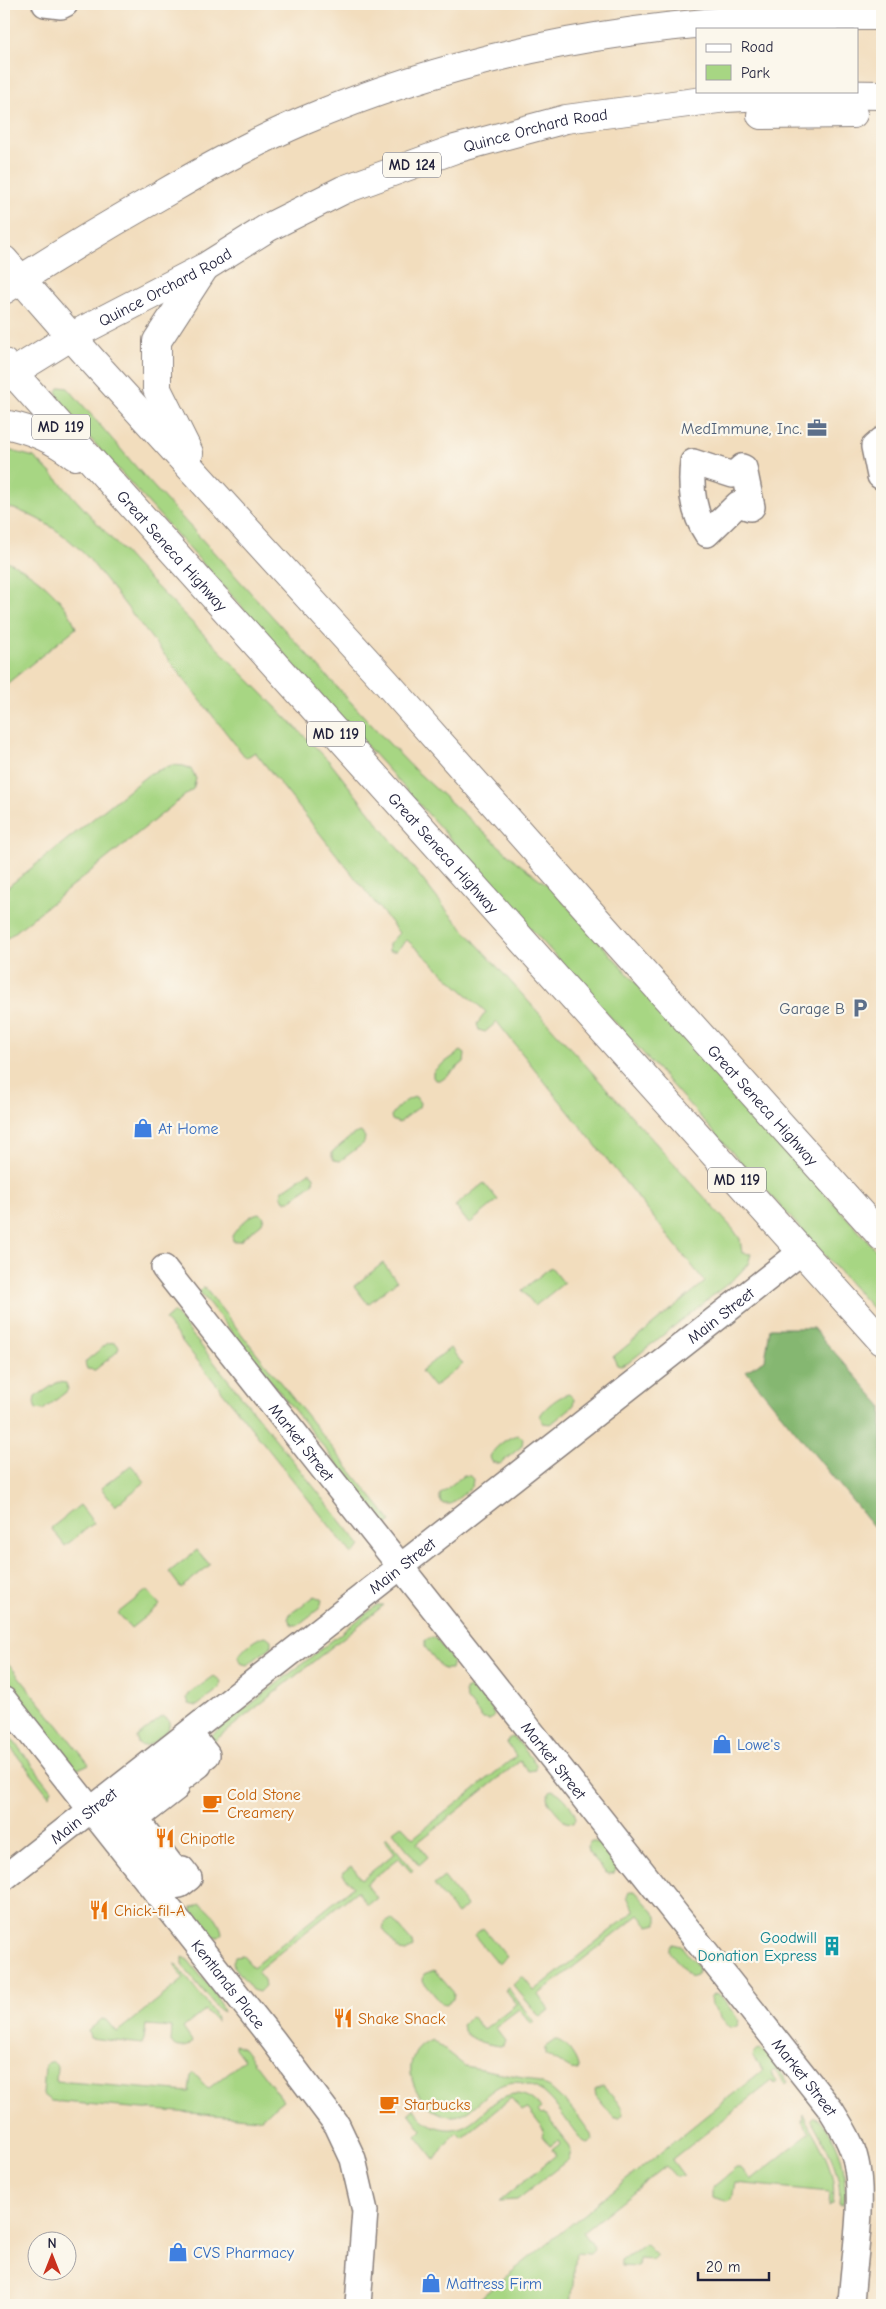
<svg xmlns="http://www.w3.org/2000/svg" width="886" height="2309" font-family="'Comic Neue',sans-serif">
<rect width="100%" height="100%" fill="#fbf7ec"/>
<filter id="ink" filterUnits="userSpaceOnUse"><feTurbulence type="fractalNoise" baseFrequency=".02" numOctaves="2"/><feDisplacementMap in="SourceGraphic" scale="10" xChannelSelector="R" yChannelSelector="G"/><feConvolveMatrix kernelMatrix="1 2 1 2 8 2 1 2 1" color-interpolation-filters="sRGB"/></filter>
<filter id="wash" filterUnits="userSpaceOnUse"><feTurbulence type="fractalNoise" baseFrequency=".0096" numOctaves="4" result="noise"/><feDisplacementMap in="SourceGraphic" scale="20" xChannelSelector="R" yChannelSelector="G"/><feGaussianBlur stdDeviation="1.12" result="paint"/><feColorMatrix in="noise" values="0 0 0 0 0 0 0 0 0 0 0 0 0 0 0 0 0 1.4 0 .05"/><feComposite in="paint" operator="in"/></filter>
<g filter="url(#wash)">
<rect width="100%" height="100%" fill="#f2ddbd"/>
<path fill="#a7d683" stroke="#647c5f" d="M60,387L68,388L143,475L380,734L415,770L518,863L549,886L882,1257V1319L72,418L58,396L57,391Z
M8,450L34,457L55,477L142,572L329,761L448,912L733,1229L740,1239L742,1253L751,1254L748,1264L736,1277L628,1363L621,1366L617,1365L613,1357L705,1282L497,1022L485,1032L479,1030L477,1024L486,1012L407,940L396,951H389V944L399,933L255,752L246,758L89,559C66,534 38,515 4,506V451Z
M4,560C32,570 67,600 76,628L4,686Z
M172,765L184,766L192,770L196,779L193,789L4,941V890L149,774Z
M461,1051L465,1054L464,1062L442,1080H435L433,1077V1072L437,1068Z
M416,1097L420,1103L419,1107L399,1123L392,1120L391,1116C396,1108 407,1098 416,1097Z
M361,1132L365,1137L364,1143L340,1161L334,1160L332,1157V1152L354,1134Z
M309,1172L314,1176L313,1183L290,1201H284L281,1195L283,1190Z
M484,1183L498,1200L469,1224L455,1206Z
M260,1213L264,1217L262,1223L240,1241H233L232,1236C237,1228 250,1213 260,1213Z
M383,1263L397,1281L368,1304L354,1286Z
M551,1267L564,1283L535,1306L522,1290Z
M204,1287L391,1521L386,1525L199,1291Z
M174,1312L361,1546L352,1554L165,1320Z
M115,1342L119,1347L117,1352L95,1370L87,1369L85,1363L87,1360L108,1343Z
M450,1348L463,1364L434,1387L421,1371Z
M58,1382L66,1383L68,1389L66,1392L43,1410L36,1409L34,1403L35,1397Z
M569,1394L574,1399L573,1406L551,1424L543,1423L540,1416C544,1408 560,1395 569,1394Z
M518,1435L523,1438L522,1446L500,1464L492,1462L490,1457C493,1448 509,1436 518,1435Z
M131,1465L145,1482L115,1506L101,1488Z
M464,1475L470,1476L473,1479L472,1487L451,1504H443L440,1500V1494Z
M80,1505L94,1523L65,1546L51,1528Z
M197,1550L210,1565L181,1588L169,1572Z
M147,1590L160,1605L131,1628L118,1613Z
M315,1596L322,1600L320,1608L298,1625H292L288,1619L290,1614Z
M377,1605H384L203,1750L199,1745Z
M266,1636L271,1640V1647L247,1665L240,1663L238,1657C243,1649 256,1637 266,1636Z
M432,1637L436,1639L453,1661L451,1669H443L425,1647V1640Z
M4,1658L89,1764L76,1770L4,1679Z
M214,1676L221,1681L220,1688L197,1706L189,1704L187,1698L189,1694Z
M472,1687L492,1708L494,1716L490,1720L483,1719L466,1698L465,1690Z
M163,1716L170,1721L168,1730C160,1736 148,1751 138,1744L137,1737Z
M4,1729L52,1790L49,1796L4,1739Z
M512,1737L516,1739L536,1764V1770L528,1771L520,1761L417,1843L428,1857L419,1865L393,1831L401,1825L413,1838L516,1756L507,1743L508,1739Z
M551,1790C561,1791 574,1809 576,1818L574,1823L565,1822L548,1802L547,1796Z
M386,1837L413,1870L411,1872L399,1858L366,1884L377,1898L368,1905L357,1891L257,1971L264,1980L265,1986L259,1992L252,1990L234,1966L233,1962L235,1957L243,1956L253,1967L353,1887L342,1873L351,1866L362,1879L395,1853L384,1839Z
M591,1841L599,1843L617,1868L614,1873L609,1874L605,1872L588,1852L587,1846Z
M444,1877L467,1906L457,1914L434,1885Z
M635,1891L657,1916V1924L649,1926L639,1915L538,1995L549,2010L540,2017L513,1985L522,1976L534,1991L635,1911L627,1897L629,1892Z
M200,1904C208,1907 221,1923 222,1933L219,1937L209,1936L192,1914V1908Z
M392,1919L412,1942L413,1947L406,1952L400,1951L383,1929L385,1923Z
M483,1928L507,1957L498,1964L474,1935Z
M673,1944L681,1946L699,1968L697,1975L690,1977L670,1952V1948Z
M182,1957L188,1960L217,1996L223,2012L218,2009L182,1965Z
M175,1963L213,2011L217,2022L205,2010L183,2028L192,2041L189,2045C184,2048 176,2048 171,2043L172,2027L146,2025L144,2039L142,2044L90,2038L88,2031L102,2019L107,2020L117,2032L184,1979L176,1968Z
M434,1970L454,1993L453,1999L446,2004L441,2003L423,1981L424,1974Z
M508,1988L534,2022L532,2024L519,2009L495,2027L505,2040L503,2045L500,2046C487,2044 465,2041 462,2025L472,2016L483,2030L516,2004L505,1990Z
M714,1994L721,1996L739,2021L737,2026L729,2027L711,2005L710,1998Z
M432,2040L465,2066L528,2078L550,2088L572,2108L591,2134L592,2140L587,2143L583,2141C566,2124 552,2091 527,2084C490,2073 480,2115 453,2116C421,2117 388,2058 432,2040Z
M555,2040C564,2039 580,2061 578,2070L571,2069L545,2054V2047Z
M235,2044L243,2048L283,2100L260,2119L51,2101L43,2095L45,2066L47,2063L52,2061L57,2066L56,2081L189,2092L191,2076L194,2073L208,2089L244,2060L235,2048Z
M759,2050L766,2053L788,2082L786,2084L774,2070L771,2073L777,2082L775,2084L772,2081L672,2160L684,2176L676,2177L666,2166L583,2232L592,2244L594,2250L590,2254L576,2253L571,2305H473L474,2303L508,2275L763,2070L753,2057L754,2053Z
M603,2086L621,2106L623,2114L620,2118H614L596,2096L595,2090Z
M514,2094C526,2094 533,2099 541,2108L538,2111L541,2114L544,2113L569,2145L571,2151L569,2159L517,2200L500,2201L556,2155L552,2150L561,2143L559,2140L550,2146L542,2136L544,2130L528,2109L522,2110L511,2098L462,2138L457,2133L445,2145L435,2160L416,2136L422,2130L409,2113L414,2109C423,2121 430,2127 446,2129C476,2132 487,2097 514,2094Z
M803,2115C818,2142 838,2170 833,2203L829,2206L830,2192L735,2183L732,2199L726,2201L712,2197V2188L736,2168H741L751,2180L810,2133L802,2122Z
M814,2116C840,2134 849,2175 843,2204H839C843,2172 826,2146 811,2119Z
M645,2244L657,2256L653,2260L639,2259L638,2267L621,2266V2261Z"/>
<path fill="#85b771" stroke="#546c56" d="M770,1328H813L882,1406V1537L746,1371L765,1360Z"/>
</g>
<g filter="url(#ink)">
<g fill="none" stroke-linecap="round" stroke-linejoin="round">
<defs>
<g id="minor">
<path d="M45,4L61,6L65,4"/>
<path d="M882,440L874,447L880,476L882,477"/>
<path d="M693,462L733,475L742,467L744,468L752,507L750,508L738,504L707,534C693,513 690,487 693,462Z"/>
<path id="s1" d="M164,1268L831,2110C841,2126 852,2143 856,2162C865,2204 853,2261 851,2305"/>
<path id="s2" d="M4,1700L273,2040L337,2125L353,2159L365,2211L358,2305"/>
<path d="M199,1745L207,1755L197,1763L199,1765L173,1785L176,1788L136,1819L177,1873L182,1869L189,1878L180,1885L174,1886L163,1877L122,1826C116,1817 117,1811 125,1804Z"/>
<path id="s3" d="M4,1878L801,1252"/>
</g>
<g id="major">
<path d="M761,115L853,114"/>
<path id="s4" d="M4,260L91,359L386,682L621,947L882,1237"/>
<path d="M4,290C55,257 108,225 161,195C207,168 254,142 303,121C486,43 685,14 882,16"/>
<path id="s5" d="M4,363L882,1341"/>
<path id="s6" d="M4,378L72,336L205,267L269,227L343,190L455,149L566,119L726,98L806,94L882,95"/>
<path d="M4,424C30,429 54,439 75,456"/>
<path d="M189,453L157,389V341L203,270"/>
</g>
</defs>
<use href="#minor" stroke="#8a807c" stroke-width="28"/>
<use href="#major" stroke="#8a807c" stroke-width="30"/>
<use href="#minor" stroke="#fff" stroke-width="25"/>
<use href="#major" stroke="#fff" stroke-width="28"/>
</g>
</g>
<defs>
<symbol id="office-bare" viewBox="-9 -9 18 18"><path d="M-6-3h4V-5.5h4V-3h4V5H-6ZM-1-4.5V-3h2v-1.5ZM-6 0V1H6V0Z" fill="#5c6f8a" stroke="#fbf7ec" stroke-width="2.5" paint-order="stroke"/></symbol>
<symbol id="parking-bare" viewBox="-9 -9 18 18"><path d="M-3.5-5.5H1a3.5 3.5 0 0 1 0 7H-1V5.5H-3.5ZM-1-3.4V-.6H.8a1.4 1.4 0 0 0 0-2.8Z" fill="#5c6f8a" stroke="#fbf7ec" stroke-width="2.5" paint-order="stroke"/></symbol>
<symbol id="shop-bare" viewBox="-9 -9 18 18"><path d="M-5-2.5h2.3a2.7 3.5 0 0 1 5.4 0H5L5.5 6h-11ZM-1.5-2.5h3a1.5 2.3 0 0 0-3 0Z" fill="#3f7fe0" stroke="#fbf7ec" stroke-width="2.5" paint-order="stroke"/></symbol>
<symbol id="cafe-bare" viewBox="-9 -9 18 18"><path d="M-5.5-4.5H6V0H3Q3 3.5 0 3.5H-2.5Q-5.5 3.5-5.5 0ZM3-3.2v2h1.7v-2ZM-6 4.5H4V6H-6Z" fill="#e8710a" stroke="#fbf7ec" stroke-width="2.5" paint-order="stroke"/></symbol>
<symbol id="restaurant-bare" viewBox="-9 -9 18 18"><path d="M-5-6h1v4h1v-4h1v4h1v-4h1v5L-1.5 .5V6h-2V.5L-5-1ZM5-6V6H3V1.5H1.5Q1.5-4 5-6Z" fill="#e8710a" stroke="#fbf7ec" stroke-width="2.5" paint-order="stroke"/></symbol>
<symbol id="building-bare" viewBox="-9 -9 18 18"><path d="M-4-6H4V6H1V3H-1V6H-4ZM-2.5-4.3h1.7v1.8h-1.7ZM.8-4.3h1.7v1.8H.8ZM-2.5-1h1.7V.8h-1.7ZM.8-1h1.7V.8H.8Z" fill="#0f9aa8" stroke="#fbf7ec" stroke-width="2.5" paint-order="stroke"/></symbol>
</defs>
<g fill-rule="evenodd">
<use href="#office-bare" x="803" y="414" width="28" height="28"/>
<use href="#parking-bare" x="846" y="994" width="28" height="28"/>
<use href="#shop-bare" x="129" y="1114" width="28" height="28"/>
<use href="#shop-bare" x="708" y="1730" width="28" height="28"/>
<use href="#cafe-bare" x="198" y="1789" width="28" height="28"/>
<use href="#restaurant-bare" x="151" y="1824" width="28" height="28"/>
<use href="#restaurant-bare" x="85" y="1896" width="28" height="28"/>
<use href="#building-bare" x="818" y="1932" width="28" height="28"/>
<use href="#restaurant-bare" x="329" y="2004" width="28" height="28"/>
<use href="#cafe-bare" x="375" y="2090" width="28" height="28"/>
<use href="#shop-bare" x="164" y="2238" width="28" height="28"/>
<use href="#shop-bare" x="417" y="2269" width="28" height="28"/>
</g>
<g text-anchor="middle" stroke-width="4.5" stroke-linejoin="round" paint-order="stroke">
<g fill="#fbf7ec" stroke="#636270" stroke-width="1">
<rect x="383" y="152.5" width="58" height="25" rx="4"/>
<rect x="32" y="414.5" width="58" height="25" rx="4"/>
<rect x="307" y="721.5" width="58" height="25" rx="4"/>
<rect x="708" y="1167.5" width="58" height="25" rx="4"/>
</g>
<g font-size="15" font-weight="bold" fill="#22223b">
<text x="412" y="170">MD 124</text>
<text x="61" y="432">MD 119</text>
<text x="336" y="739">MD 119</text>
<text x="737" y="1185">MD 119</text>
</g>
<g font-size="16" fill="#22223b" stroke="#fbf7ec">
<text dy="6" stroke="none"><textPath href="#s6" startOffset="590">Quince Orchard Road</textPath></text>
<text dy="6" stroke="none"><textPath href="#s6" startOffset="185">Quince Orchard Road</textPath></text>
<text dy="6" stroke="none"><textPath href="#s5" startOffset="252">Great Seneca Highway</textPath></text>
<text dy="6" stroke="none"><textPath href="#s5" startOffset="658">Great Seneca Highway</textPath></text>
<text dy="6" stroke="none"><textPath href="#s4" startOffset="1136">Great Seneca Highway</textPath></text>
<text dy="6" stroke="none"><textPath href="#s3" startOffset="911">Main Street</textPath></text>
<text dy="6" stroke="none"><textPath href="#s1" startOffset="222">Market Street</textPath></text>
<text dy="6" stroke="none"><textPath href="#s3" startOffset="506">Main Street</textPath></text>
<text dy="6" stroke="none"><textPath href="#s1" startOffset="628">Market Street</textPath></text>
<text dy="6" stroke="none"><textPath href="#s3" startOffset="101">Main Street</textPath></text>
<text dy="6" stroke="none"><textPath href="#s2" startOffset="362">Kentlands Place</textPath></text>
<text dy="6" stroke="none"><textPath href="#s1" startOffset="1032">Market Street</textPath></text>
</g>
<g font-size="16" fill="#4e5e75" stroke="#fbf7ec" text-anchor="end">
<text x="802" y="434">MedImmune, Inc.</text>
<text x="845" y="1014">Garage B</text>
</g>
<g font-size="16" fill="#366cbe" stroke="#fbf7ec" text-anchor="start">
<text x="158" y="1134">At Home</text>
<text x="737" y="1750">Lowe's</text>
<text x="193" y="2258">CVS Pharmacy</text>
<text x="446" y="2289">Mattress Firm</text>
</g>
<g font-size="16" fill="#c56008" stroke="#fbf7ec" text-anchor="start">
<text x="227" y="1800">Cold Stone<tspan x="227" dy="18">Creamery</tspan></text>
<text x="180" y="1844">Chipotle</text>
<text x="114" y="1916">Chick-fil-A</text>
<text x="358" y="2024">Shake Shack</text>
<text x="404" y="2110">Starbucks</text>
</g>
<g font-size="16" fill="#0d838f" stroke="#fbf7ec" text-anchor="end">
<text x="817" y="1943">Goodwill<tspan x="817" dy="18">Donation Express</tspan></text>
</g>
</g>
<rect width="886" height="2309" fill="none" stroke="#fbf7ec" stroke-width="20"/>
<rect x="696" y="28" width="162" height="65" fill="#fbf7ec" stroke="#a4a2a5"/>
<rect x="706" y="44" width="25" height="8" fill="#ffffff" stroke="#a4a2a5"/>
<text x="741" y="52" font-size="15" fill="#22223b">Road</text>
<rect x="706" y="65" width="25" height="15" fill="#a7d683" stroke="#a4a2a5"/>
<text x="741" y="78" font-size="15" fill="#22223b">Park</text>
<g transform="translate(52 2256)"><circle r="24" fill="#fbf7ec" stroke="#a4a2a5"/>
<path d="M0-4L9 19L0 12L-9 19Z" fill="#c8321e"/>
<text y="-8" font-size="14" font-weight="bold" text-anchor="middle" fill="#22223b">N</text>
</g>
<path d="M698 2272v8h71v-8" fill="none" stroke="#22223b" stroke-width="2.5"/>
<text x="706" y="2272" font-size="15" fill="#22223b" stroke="#fbf7ec" stroke-width="4" paint-order="stroke">20 m</text>
</svg>
